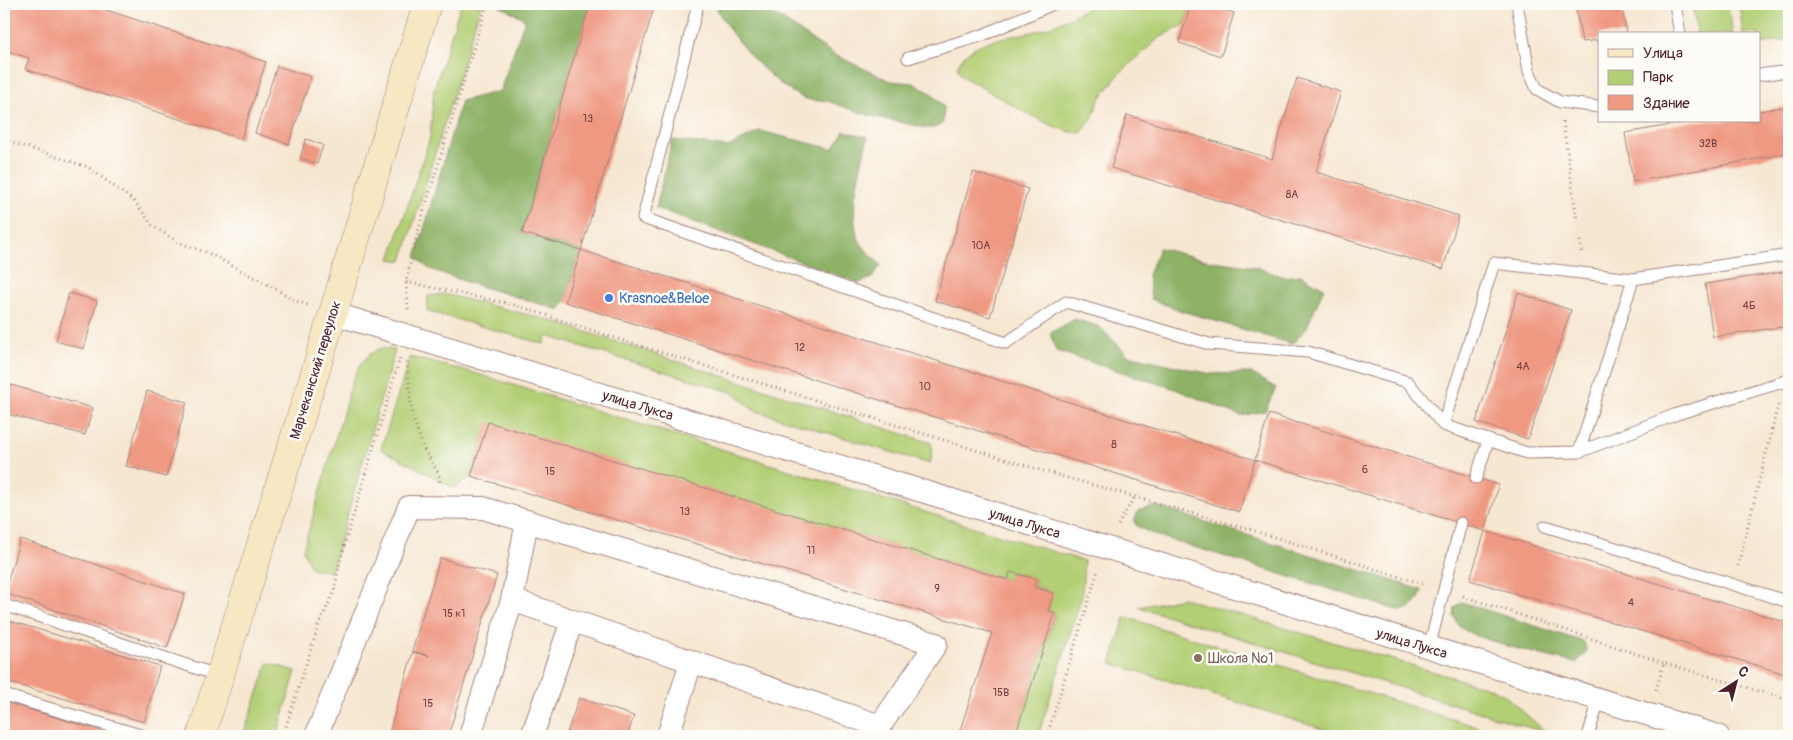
<svg xmlns="http://www.w3.org/2000/svg" width="1793" height="740" font-family="Pangolin,sans-serif">
<rect width="100%" height="100%" fill="#fdfcf7"/>
<filter id="ink" filterUnits="userSpaceOnUse"><feTurbulence type="fractalNoise" baseFrequency=".02" numOctaves="2"/><feDisplacementMap in="SourceGraphic" scale="10" xChannelSelector="R" yChannelSelector="G"/><feConvolveMatrix kernelMatrix="1 2 1 2 8 2 1 2 1" color-interpolation-filters="sRGB"/></filter>
<filter id="wash" filterUnits="userSpaceOnUse"><feTurbulence type="fractalNoise" baseFrequency=".0096" numOctaves="4" result="noise"/><feDisplacementMap in="SourceGraphic" scale="20" xChannelSelector="R" yChannelSelector="G"/><feGaussianBlur stdDeviation="1.12" result="paint"/><feColorMatrix in="noise" values="0 0 0 0 0 0 0 0 0 0 0 0 0 0 0 0 0 1.4 0 .05"/><feComposite in="paint" operator="in"/></filter>
<g filter="url(#wash)">
<rect width="100%" height="100%" fill="#f6e7d1"/>
<path fill="#b2cf75" stroke="#7e7750" d="M461,4H481L402,261L390,259L430,138L434,89Z
M1096,4H1191L1184,25L1159,38L1120,73L1099,100L1091,121L1081,133C1056,135 989,90 963,77L957,68C968,37 1013,38 1040,30C1059,24 1078,13 1096,4Z
M1692,4H1727L1733,34H1697Z
M1739,4H1789V40L1759,44V34H1743Z
M444,294L549,320L931,443L933,450L930,464L753,410L735,393L547,336L544,344L427,311L428,296Z
M381,348L395,350L331,572L311,568L303,550L353,379C360,364 365,355 381,348Z
M410,357L471,372L1084,561L1082,596L1038,736H1015L1055,613L1048,611L1053,593L1034,587L1036,579L1011,572L1008,580L488,423L471,476L455,488L381,449Z
M1183,598L1492,689L1503,694L1547,733L1139,607Z
M1125,617L1506,736H1345L1111,663Z
M268,663L296,671L277,736H243Z"/>
<path fill="#8db266" stroke="#6c6848" d="M497,4H590L522,233L581,250L565,302L560,310L466,282L428,268L416,257L461,101L500,91L525,19Z
M718,4H738L778,17L835,55L890,81L913,83L931,93L944,107L943,123C940,125 936,128 932,128C925,129 903,122 895,121C871,117 851,110 828,101C822,99 816,102 810,100C778,92 729,36 716,7Z
M760,131L833,149L844,131L868,137C861,165 845,220 862,245C867,252 875,259 881,265L872,278L859,283L656,208L672,140L728,147Z
M1159,248L1206,260L1256,267L1283,277L1301,275L1324,288L1306,329L1292,344L1179,310L1151,299L1148,275Z
M1075,319L1100,327L1128,355L1211,374L1251,373L1276,388L1265,411L1241,416L1175,389L1056,351L1050,333Z
M1155,506L1422,590C1418,604 1414,608 1400,611L1152,534L1137,526L1134,522L1138,511Z
M1462,602L1584,642L1587,652L1576,663C1553,658 1475,640 1460,627C1458,624 1456,620 1454,617L1455,608Z"/>
<g id="blocks">
<path fill="#ef9982" d="M4,4H88L266,62L241,139L25,69L29,58L4,50Z
M590,4H655L581,250L522,233Z
M1191,4H1206L1234,13L1221,56L1179,43Z
M1575,4H1622L1626,34H1599V40L1582,42Z
M277,66L311,77L289,144L255,133Z
M1297,78L1341,92L1316,172L1459,216L1443,269L1111,168L1127,115L1272,159Z
M1789,106V153L1633,182L1625,133L1694,121H1759V111Z
M306,139L323,145L317,164L300,158Z
M973,172L1028,189L990,317L935,301Z
M581,250L1255,460L1239,512L565,302Z
M1789,271V326L1713,337L1705,284Z
M69,293L97,301L84,349L56,341Z
M1518,293L1571,310L1528,439L1476,422Z
M4,383L93,408L85,435L4,413Z
M147,391L187,402L166,477L126,466Z
M1269,414L1499,485L1485,531L1255,460Z
M488,422L1008,580L1010,572L1036,579L1034,587L1054,593L1048,611L1055,613L1015,736H958L992,633L471,476Z
M1485,531L1789,623V675L1470,580Z
M20,539L185,594L167,648L4,593Z
M440,558L497,575L448,736H388L413,652L429,656L412,651Z
M10,621L160,666L144,722L4,681V641Z
M579,698L634,716L627,736H566Z
M4,702L118,736H4Z"/>
</g>
</g>
<g filter="url(#ink)">
<use href="#blocks" fill-opacity="0" stroke="#a0837e" stroke-width="1"/>
<g fill="none" stroke-linecap="round" stroke-linejoin="round">
<defs>
<path id="service" d="M698,4L643,218L1006,343L1066,302L1209,344L1308,352L1408,382L1443,425
M1517,4L1529,71L1537,89L1560,102L1599,107
M1675,4L1680,34
M908,58L983,35L1053,4
M1759,75L1789,71
M1633,279L1494,263L1443,425L1527,453L1579,452L1677,414L1789,380
M1579,452L1633,279L1789,255
M1476,478L1488,441
M1545,526L1789,602
M4,605L220,676
M1429,648L1461,523
M4,695L144,736
M1588,736L1599,700"/>
<path id="minor" d="M332,313L955,501L1718,736
M527,521L512,600L880,726
M316,736L409,507L483,508L936,644L873,736
M470,736L512,600
M532,736L572,621
M668,736L691,662"/>
<path id="secondary" d="M201,736L316,369L427,4"/>
</defs>
<use href="#service" stroke="#a0837e" stroke-width="13"/>
<use href="#minor" stroke="#a0837e" stroke-width="24"/>
<use href="#secondary" stroke="#a0837e" stroke-width="29"/>
<path stroke="#a0837e" stroke-width="3" stroke-dasharray="1 4" stroke-linecap="butt" d="M1563,122L1582,255
M4,140L88,167L135,202L153,226L178,242L208,253L278,290L291,299L308,305
M406,282L515,305L618,339L1047,472L1252,530L1426,585
M408,309L406,282L417,234L487,4
M407,362L412,416L424,449L439,474L440,484
M1118,525L1135,496
M1738,566L1778,405
M1463,596L1664,663
M1656,690L1664,663L1789,700
M283,736L319,624L334,592L341,557L400,358
M1047,736L1098,570"/>
<use href="#service" stroke="#fff" stroke-width="11"/>
<use href="#minor" stroke="#fff" stroke-width="22"/>
<use href="#secondary" stroke="#f7e8c3" stroke-width="28"/>
</g>
</g>
<circle fill="#3f7fe0" stroke="#fdfcf7" stroke-width="2" cx="609" cy="298" r="5"/>
<circle fill="#8d6e63" stroke="#fdfcf7" stroke-width="2" cx="1198" cy="658" r="5"/>
<g text-anchor="middle" stroke-width="5" stroke-linejoin="round" paint-order="stroke">
<g font-size="11" fill="#733e41">
<text x="588" y="122">13</text>
<text x="1708" y="147">32В</text>
<text x="1292" y="198">8А</text>
<text x="981" y="249">10А</text>
<text x="1749" y="309">4Б</text>
<text x="800" y="351">12</text>
<text x="1523" y="370">4А</text>
<text x="925" y="390">10</text>
<text x="1114" y="448">8</text>
<text x="1365" y="473">6</text>
<text x="550" y="475">15</text>
<text x="685" y="515">13</text>
<text x="811" y="554">11</text>
<text x="937" y="592">9</text>
<text x="1631" y="606">4</text>
<text x="454" y="617">15 к1</text>
<text x="1001" y="696">15В</text>
<text x="428" y="707">15</text>
</g>
<g font-size="14" fill="#366cbe" stroke="#fdfcf7" text-anchor="start">
<text x="619" y="303">Krasnoe&amp;Beloe</text>
</g>
<g font-size="14" fill="#4a1f2b" stroke="#fdfcf7">
<text transform="translate(315 370) rotate(-73)" y="5">Марчеканский переулок</text>
<text transform="translate(638 405) rotate(17)" y="5">улица Лукса</text>
<text transform="translate(1025 523) rotate(17)" y="5">улица Лукса</text>
<text transform="translate(1412 643) rotate(17)" y="5">улица Лукса</text>
</g>
<g font-size="14" fill="#785e54" stroke="#fdfcf7" text-anchor="start">
<text x="1208" y="663">Школа №1</text>
</g>
</g>
<rect width="1793" height="740" fill="none" stroke="#fdfcf7" stroke-width="20"/>
<rect x="1598" y="32" width="162" height="90" fill="#fdfcf7" stroke="#b5a4a5"/>
<rect x="1608" y="49" width="25" height="8" fill="#f7e8c3" stroke="#b5a4a5"/>
<text x="1643" y="58" font-size="15" fill="#4a1f2b">Улица</text>
<rect x="1608" y="70" width="25" height="15" fill="#b2cf75" stroke="#b5a4a5"/>
<text x="1643" y="82" font-size="15" fill="#4a1f2b">Парк</text>
<rect x="1608" y="95" width="25" height="15" fill="#ef9982" stroke="#b5a4a5"/>
<text x="1643" y="108" font-size="15" fill="#4a1f2b">Здание</text>
<g transform="translate(1736 682) rotate(36)" stroke="#fdfcf7" stroke-width="4" paint-order="stroke">
<path d="M0-4L9 19L0 12L-9 19Z" fill="#4a1f2b"/>
<text y="-8" font-size="14" font-weight="bold" text-anchor="middle" fill="#4a1f2b">С</text>
</g>
</svg>
